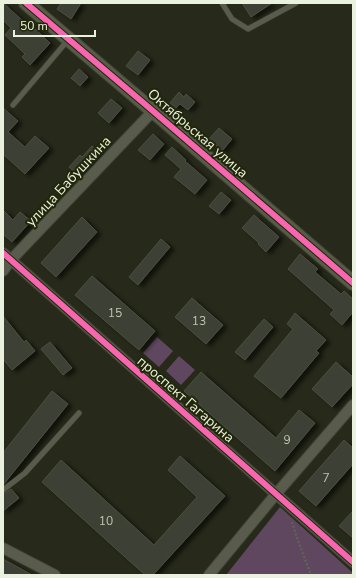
<svg xmlns="http://www.w3.org/2000/svg" width="356" height="578" font-family="'Nunito Sans',sans-serif">
<defs>
<filter id="shadow"><feDropShadow dx="4.5" dy="2.5" stdDeviation="2" flood-color="#0009"/></filter>
</defs>
<rect width="100%" height="100%" fill="#272a1a"/>
<path fill="#5e475f" d="M157,337L173,351L159,367L143,353Z
M179,356L195,370L181,385L166,371Z
M280,507L353,573V575H226Z"/>
<path fill="#3e4134" stroke="#4b4e40" filter="url(#shadow)" d="M3,3L31,28L32,26L50,43L30,65L22,57L25,54L5,35L11,28L3,20Z
M61,3H81L71,19L57,9Z
M242,3H272L251,17Z
M138,51L150,60L138,75L126,66Z
M79,69L88,77L80,86L71,78Z
M179,92L184,97L186,94L195,102L188,110L180,104L176,108L170,103Z
M111,99L122,108L109,123L98,113Z
M3,108L18,121L8,132L25,147L35,136L49,148L25,174L3,154Z
M219,128L232,139L222,151L209,139Z
M153,134L164,144L150,160L138,150Z
M92,146L99,152L77,174L69,167L80,155L82,157Z
M172,147L186,160L185,161L207,180L195,194L174,177L181,169L165,155Z
M221,192L231,200L219,214L209,206Z
M3,210L13,220L20,212L31,221L12,242L3,234Z
M254,215L279,237L266,252L258,244L259,243L242,228Z
M82,217L97,232L56,277L41,263Z
M161,239L170,247L138,285L129,277Z
M300,254L318,269L315,272L341,294L344,291L353,299V312L342,325L330,314L334,310L288,269Z
M92,276L155,331L139,350L75,295Z
M192,298L223,325L206,344L175,317Z
M295,313L326,340L316,351L319,353L281,398L254,376L293,329L287,324Z
M3,316L24,342L26,340L35,351L12,370L3,359Z
M264,319L273,327L245,360L235,352Z
M50,342L72,368L63,375L41,349Z
M336,362L353,377V384L332,407L312,389Z
M201,372L276,438L299,410L315,423L275,471L184,391Z
M52,391L68,404L3,485V453Z
M344,440L353,448V464L316,506L299,491Z
M180,456L225,496L153,575H145L42,482L61,460L154,545L197,497L168,470Z
M11,489L19,498L3,511V494Z
M353,511V538L339,526Z
M3,559L32,575H3Z"/>
<g fill="none" stroke-linecap="round" stroke-linejoin="round">
<defs>
<path id="lane" d="M222,3L232,19L248,29L296,3
M13,105L68,40
M3,490L25,473L79,413"/>
<path id="street" d="M3,253L353,562
M3,271L11,260L153,111
M3,548L55,575
M209,575L276,494L353,405"/>
<path id="secondary" d="M26,3L153,111L353,283"/>
</defs>
<use href="#lane" stroke="#424437" stroke-width="6"/>
<use href="#street" stroke="#424437" stroke-width="12"/>
<use href="#secondary" stroke="#424437" stroke-width="16"/>
<path stroke="#626657" stroke-width="2" stroke-dasharray="2 2" stroke-linecap="butt" d="M292,522L297,538L311,575"/>
<use href="#lane" stroke="#595c4c" stroke-width="5"/>
<use href="#street" stroke="#595c4c" stroke-width="10"/>
<use href="#secondary" stroke="#575c48" stroke-width="14"/>
<defs>
<path id="cycleway" d="M26,3L153,111L353,283
M3,253L353,562"/>
</defs>
<use href="#cycleway" stroke="#212709" stroke-width="8"/>
<use href="#cycleway" stroke="#f766af" stroke-width="6"/>
</g>
<g text-anchor="middle" stroke-width="4" stroke-linejoin="round" paint-order="stroke">
<g font-size="12" fill="#c0c5b4">
<text x="115" y="317">15</text>
<text x="199" y="325">13</text>
<text x="287" y="444">9</text>
<text x="326" y="482">7</text>
<text x="106" y="525">10</text>
</g>
<g font-size="14" fill="#ebf1df" stroke="#212709">
<text transform="translate(198 133) rotate(41)" y="5">Октябрьская улица</text>
<text transform="translate(68 181) rotate(-47)" y="5">улица Бабушкина</text>
<text transform="translate(186 399) rotate(41)" y="5">проспект Гагарина</text>
</g>
</g>
<rect width="356" height="578" fill="none" stroke="#ebf1df" stroke-width="8"/>
<path d="M14 30v6h81v-6" fill="none" stroke="#ebf1df" stroke-width="2"/>
<text x="20" y="30" font-size="12" fill="#ebf1df" stroke="#212709" stroke-width="3" paint-order="stroke">50 m</text>
</svg>
